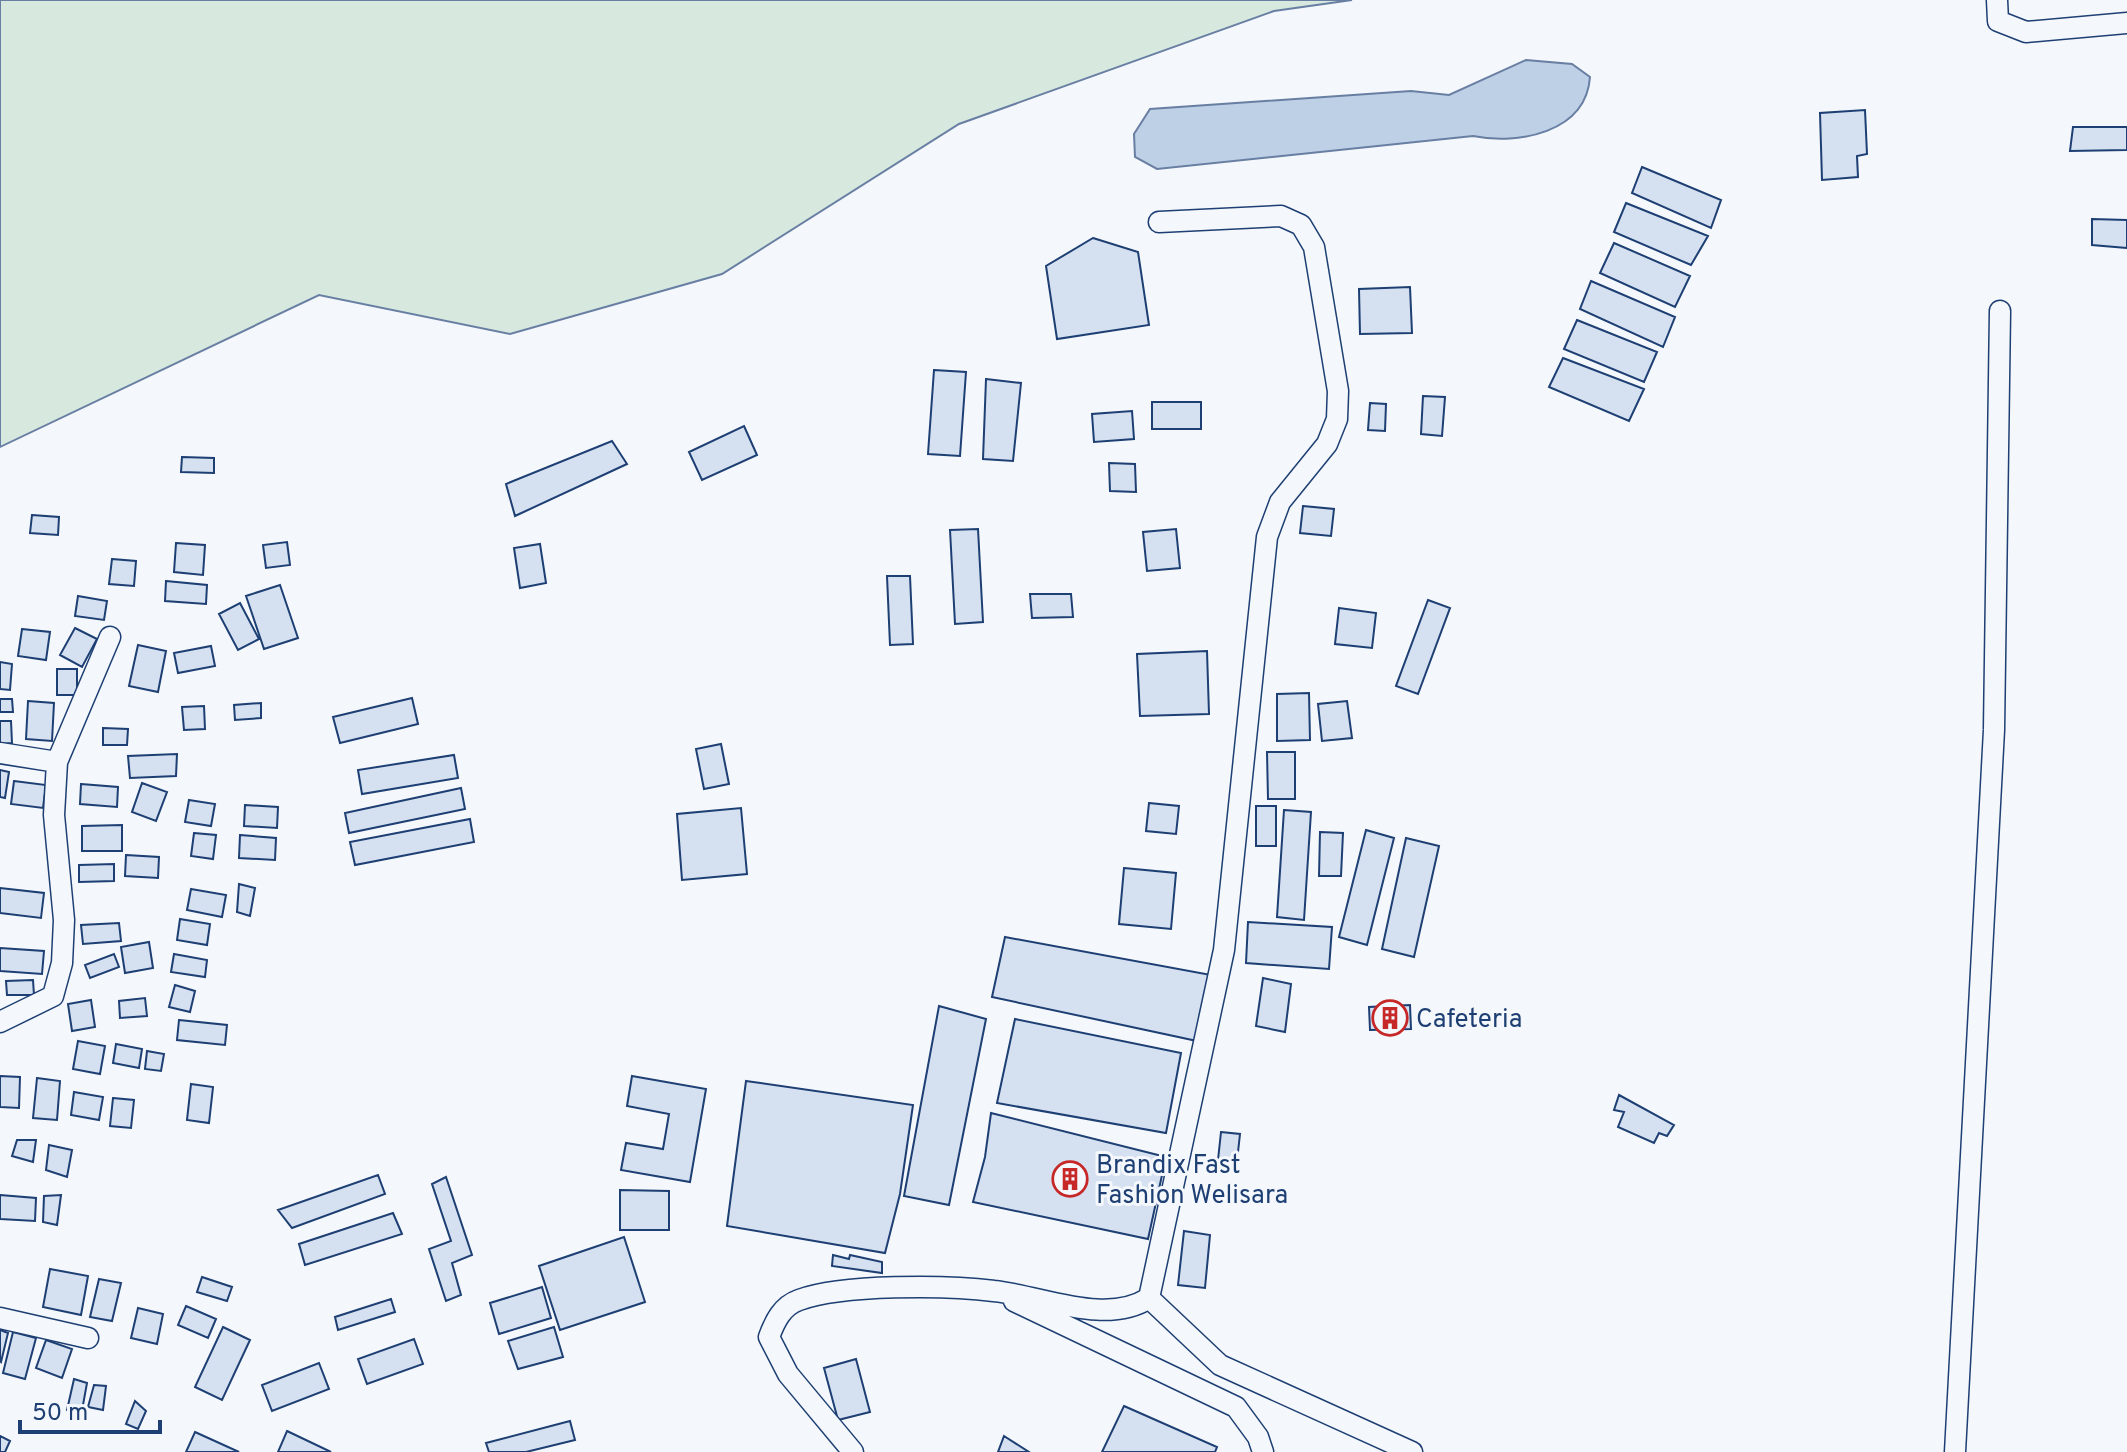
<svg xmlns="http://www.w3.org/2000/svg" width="2127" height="1452" font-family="Overpass,sans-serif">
<rect width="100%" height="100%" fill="#f4f7fb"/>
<path fill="#d7e8df" stroke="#687fa3" stroke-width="2" d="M0,0H1352L1274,11L959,124L722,274L510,334L319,295L0,447Z"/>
<path fill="#bed0e5" stroke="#687fa3" stroke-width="2" d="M1526,60L1572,64L1590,77C1586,133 1518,145 1473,136L1157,169L1135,157L1134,134L1150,109L1411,91L1449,95Z"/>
<path fill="#d5e0f0" stroke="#1d3f73" stroke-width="2" d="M1865,110L1867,154L1857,156L1858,177L1822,180L1820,113Z
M2073,127H2127V150L2070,151Z
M1642,167L1721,200L1711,228L1632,193Z
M1626,203L1708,236L1691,265L1614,232Z
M2092,219L2127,220V248L2092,245Z
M1093,238L1138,252L1149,325L1057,339L1046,266Z
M1614,243L1690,276L1675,307L1600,273Z
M1591,281L1675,317L1663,347L1580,309Z
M1410,287L1412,333L1360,334L1359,289Z
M1577,320L1657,352L1644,382L1564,349Z
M1563,358L1644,389L1629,421L1549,387Z
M934,370L966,372L960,456L928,454Z
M986,379L1021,383L1013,461L983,459Z
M1423,396L1445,397L1442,436L1421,434Z
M1152,402H1201V429H1152Z
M1370,403L1386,404L1385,431L1368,430Z
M1132,411L1134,439L1094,442L1092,414Z
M744,426L757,455L702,480L689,452Z
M612,441L627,464L515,516L506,484Z
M182,457L214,458V473L181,472Z
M1109,463L1135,464L1136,492L1110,491Z
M1303,506L1334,509L1331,536L1300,533Z
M32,515L59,517L58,535L30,533Z
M978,529L983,622L955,624L950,530Z
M1176,529L1180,568L1147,571L1143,532Z
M287,542L290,565L266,568L263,545Z
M176,543L205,545L203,575L174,572Z
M540,544L546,583L520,588L514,548Z
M112,559L136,561L134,586L109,584Z
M887,576H910L913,644L890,645Z
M166,581L207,585L206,604L165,601Z
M280,585L298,638L264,649L246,596Z
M1030,594H1071L1073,617L1032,618Z
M78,596L107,601L104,620L75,616Z
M1428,600L1450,608L1418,694L1396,686Z
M240,603L259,639L238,650L219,614Z
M1339,608L1376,613L1372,648L1335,644Z
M75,628L97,639L82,667L60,655Z
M22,629L50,632L46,660L18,656Z
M138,645L166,651L158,692L129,686Z
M211,646L215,666L178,673L174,653Z
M1207,651L1209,714L1140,716L1137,654Z
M0,662L12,664L10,690L0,689Z
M57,669H77V695H57Z
M1309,693L1310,740L1277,741V694Z
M412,698L418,724L340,743L333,717Z
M0,699H12L13,712H0Z
M28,701L54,703L52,741L26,739Z
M1347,701L1352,738L1322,741L1318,704Z
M261,703V718L235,720L234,705Z
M204,706L205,729L184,730L182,707Z
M0,721H11L12,743L0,744Z
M103,728L128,729L127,745H103Z
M721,744L729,784L704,789L696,749Z
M1267,752H1295V799H1268Z
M177,754L176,776L130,778L128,756Z
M454,755L458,778L362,794L358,770Z
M0,770L9,772L5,798L0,797Z
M14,781L46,785L43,808L11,804Z
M142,783L167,792L156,821L132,812Z
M81,784L118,787L117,807L80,804Z
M461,788L465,809L349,833L345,813Z
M189,800L215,804L211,826L185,822Z
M1149,803L1179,806L1176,834L1146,831Z
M245,805L278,807L277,828L244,826Z
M1256,806H1276V846H1256Z
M741,808L747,874L682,880L677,814Z
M1284,810L1311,812L1304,920L1277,917Z
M470,819L474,842L355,865L350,842Z
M122,825V851H82V826Z
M1366,830L1394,838L1367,945L1339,937Z
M1320,832L1343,833L1341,876H1319Z
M194,833L216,835L213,859L191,856Z
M240,835L276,838L275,860L239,858Z
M1406,838L1439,846L1414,957L1382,949Z
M126,855L159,857L158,878L125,876Z
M114,864V881L79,882V865Z
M1124,868L1176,873L1171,929L1119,924Z
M239,884L255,888L250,916L237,912Z
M0,888L44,893L41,918L0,913Z
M191,889L226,895L222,917L187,910Z
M180,919L210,924L207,945L177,940Z
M1248,922L1332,927L1329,969L1246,963Z
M119,923L121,941L83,944L81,925Z
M1005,937L1211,975L1197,1041L992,997Z
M149,942L153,968L125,973L121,947Z
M0,948L44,951L42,974L0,971Z
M114,954L119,967L90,978L85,965Z
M174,954L207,960L205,977L171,972Z
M1263,978L1291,984L1285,1032L1256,1026Z
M33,980L34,995H7L6,981Z
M175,985L195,991L190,1012L169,1007Z
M145,998L147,1016L120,1018L119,1001Z
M91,1000L95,1027L72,1031L68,1004Z
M1410,1005L1411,1029L1370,1030L1369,1007Z
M939,1006L986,1019L949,1205L904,1196Z
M1015,1019L1181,1053L1166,1133L997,1103Z
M179,1020L227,1025L225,1045L177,1040Z
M78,1041L105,1046L100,1074L73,1069Z
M116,1044L142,1049L139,1068L113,1063Z
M147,1051L164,1054L161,1071L145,1069Z
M0,1076L20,1077L19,1108L0,1107Z
M632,1076L706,1089L690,1182L621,1170L626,1143L663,1149L669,1114L627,1106Z
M37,1078L60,1081L57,1120L33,1118Z
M746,1081L913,1105L900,1194L885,1253L727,1226Z
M191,1084L213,1087L209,1123L187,1120Z
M74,1092L103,1097L99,1120L71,1115Z
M1619,1095L1674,1125L1667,1136L1659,1133L1654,1143L1618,1127L1624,1112L1614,1110Z
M113,1098L134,1100L131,1128L110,1126Z
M991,1113L1166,1157L1148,1239L973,1202L985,1157Z
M1221,1132L1240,1134L1237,1161L1218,1160Z
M17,1140H36L33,1162L12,1156Z
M49,1145L72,1150L67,1177L46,1170Z
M378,1175L385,1194L292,1228L278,1210Z
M446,1177L472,1255L452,1263L461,1295L446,1301L429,1249L451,1241L432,1184Z
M620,1190L669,1191V1230H620Z
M0,1195L36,1198L35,1221L0,1219Z
M61,1195L57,1225L43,1222L44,1196Z
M393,1213L402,1234L305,1265L299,1244Z
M1184,1231L1210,1235L1205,1288L1178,1285Z
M624,1237L645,1302L560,1330L539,1266Z
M833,1255L849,1259L850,1255L882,1262V1273L832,1266Z
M50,1269L88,1276L81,1315L43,1307Z
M202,1277L232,1287L227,1301L197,1292Z
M99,1279L121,1283L112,1321L90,1317Z
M542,1287L551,1318L499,1334L490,1303Z
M391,1299L395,1312L338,1330L335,1317Z
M186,1306L216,1319L208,1338L178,1325Z
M138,1308L163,1314L157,1344L131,1338Z
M223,1327L250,1340L222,1400L195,1387Z
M554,1327L563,1357L518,1369L508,1341Z
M0,1330L8,1333L1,1362L0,1361Z
M13,1332L36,1338L25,1379L3,1373Z
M414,1339L423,1364L367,1384L358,1359Z
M46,1340L72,1349L62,1378L36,1368Z
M856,1359L870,1412L838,1420L824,1368Z
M319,1363L329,1389L272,1411L262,1385Z
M74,1379L87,1383L81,1416L67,1410Z
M94,1385L106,1386L103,1410L88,1407Z
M135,1401L146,1411L138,1429L126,1424Z
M1124,1406L1217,1447L1215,1452H1102Z
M570,1421L575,1440L526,1452H489L486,1443Z
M287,1431L331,1452H278Z
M195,1432L239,1452H186Z
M0,1436L10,1441L5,1452H0Z
M1004,1436L1029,1452H998Z"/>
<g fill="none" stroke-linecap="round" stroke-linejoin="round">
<defs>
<path id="minor" d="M1997,0L1998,21L2026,32L2127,23
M0,753L57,762
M0,1022L53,996L62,963L64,920L54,815L57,762L110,637
M1149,1298L1220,1365L1412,1452
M1014,1301L1236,1407L1258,1437L1263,1452
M0,1318L88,1338
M853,1452L788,1374L769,1337C775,1321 782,1306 799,1300C842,1284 947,1285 994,1291C1042,1296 1106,1326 1149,1298L1224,950L1267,537L1280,502L1327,444L1337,419L1338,391L1314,247L1301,225L1281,216L1159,222
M1955,1452L1994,730L2000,311"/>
</defs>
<use href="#minor" stroke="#1d3f73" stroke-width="23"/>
<use href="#minor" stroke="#f4f7fb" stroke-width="20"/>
</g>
<defs>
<symbol id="building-ring" viewBox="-11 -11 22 22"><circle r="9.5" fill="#f4f7fb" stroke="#c62828" stroke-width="1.5"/><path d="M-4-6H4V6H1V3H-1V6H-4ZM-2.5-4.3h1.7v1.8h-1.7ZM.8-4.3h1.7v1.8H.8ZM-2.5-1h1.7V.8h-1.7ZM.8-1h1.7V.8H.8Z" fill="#c62828"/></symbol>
</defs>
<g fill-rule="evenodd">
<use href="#building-ring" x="1370" y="998" width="40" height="40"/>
<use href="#building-ring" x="1050" y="1159" width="40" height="40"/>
</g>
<g text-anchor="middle" stroke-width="6" stroke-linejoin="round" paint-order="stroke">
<g font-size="26" fill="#1d3f73" stroke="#f4f7fb" text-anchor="start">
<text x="1416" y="1027">Cafeteria</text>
<text x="1096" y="1173">Brandix Fast<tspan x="1096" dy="30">Fashion Welisara</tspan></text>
</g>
</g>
<path d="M20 1420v12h140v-12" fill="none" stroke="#1d3f73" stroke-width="4"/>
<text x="32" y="1420" font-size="24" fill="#1d3f73" stroke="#f4f7fb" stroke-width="6" paint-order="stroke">50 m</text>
</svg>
